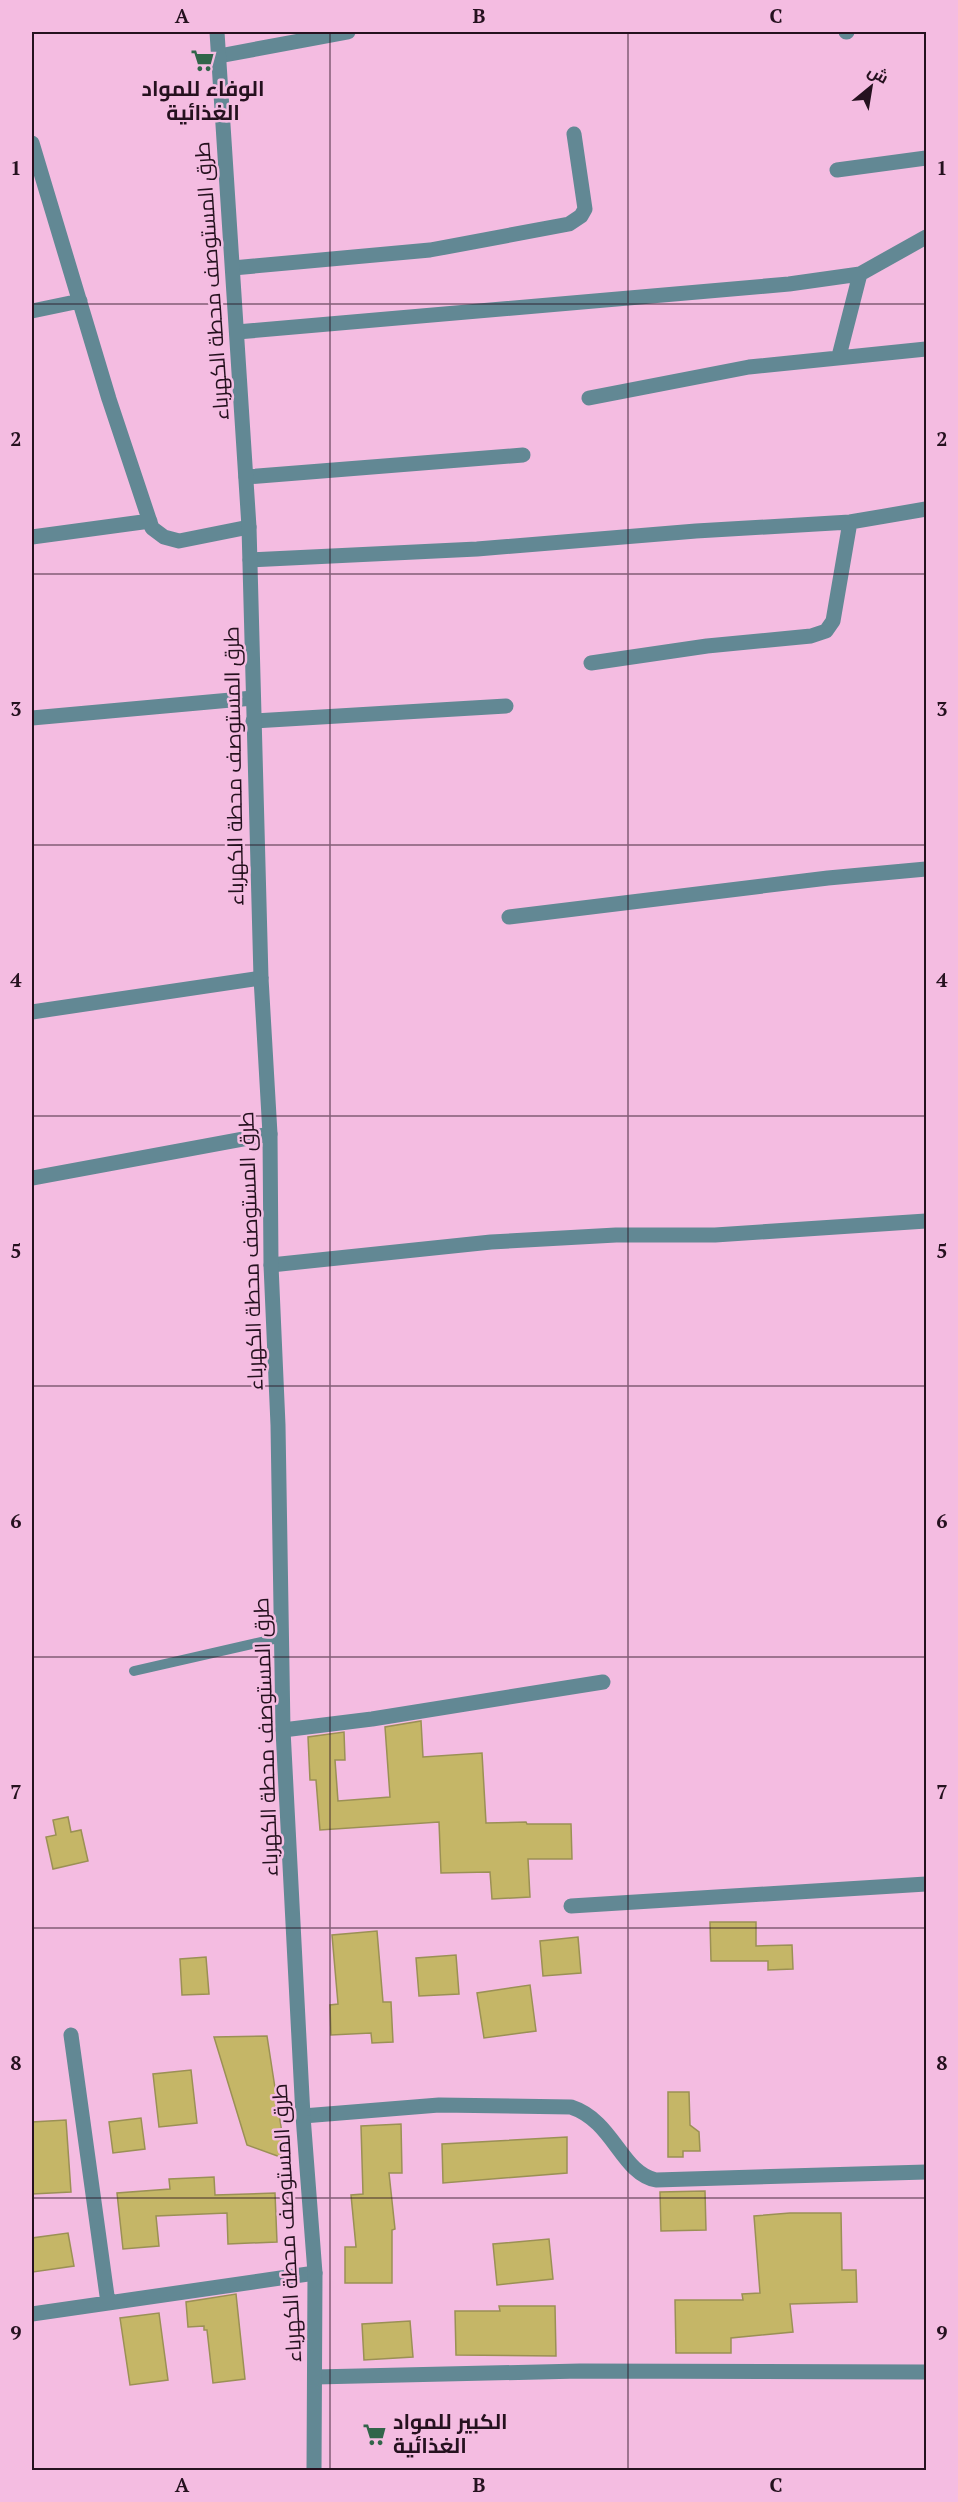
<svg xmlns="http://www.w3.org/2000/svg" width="958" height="2502" font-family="'PT Serif',Cairo,serif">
<rect width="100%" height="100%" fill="#f4bce1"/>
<path fill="#c5b667" stroke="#9b9055" stroke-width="1.5" d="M421,1721L423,1757L482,1753L486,1823L526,1822L527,1824H571L572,1859H528L530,1897L492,1899L490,1872L441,1873L439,1822L320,1830L316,1780H310L308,1737L344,1732L345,1760H335L338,1801L390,1797L385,1727Z
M68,1817L71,1832L81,1830L88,1861L53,1869L46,1837L56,1835L53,1820Z
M710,1922H756V1946L792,1945L793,1969L768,1970V1961H711Z
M377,1931L383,2002H391L393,2042L372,2043L371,2033L331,2035L330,2005L338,2004L332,1935Z
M578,1937L581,1973L543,1976L540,1941Z
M456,1955L459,1994L419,1996L416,1958Z
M206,1957L209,1994L182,1995L180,1959Z
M530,1985L536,2031L484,2038L477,1993Z
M267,2036L286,2159L247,2145L214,2037Z
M191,2070L197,2123L159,2127L153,2074Z
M668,2092H689L690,2125L699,2132L700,2151H683V2157H668Z
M141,2118L145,2149L113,2153L109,2122Z
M66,2120L71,2192L32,2194V2122Z
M401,2124L402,2173H389L395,2229L392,2230V2283H345V2247H356L351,2195L363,2194L361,2126Z
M567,2137V2173L443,2183L442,2144Z
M214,2177L215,2195L275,2193L277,2242L228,2244L227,2213L156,2216L159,2246L123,2249L117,2193L170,2189L169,2179Z
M705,2191L706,2230L661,2231L660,2192Z
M790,2213H841L842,2270H856L857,2302L790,2304L793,2332L731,2338V2353H676L675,2300H743L742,2294L760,2293L754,2216Z
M68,2233L74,2266L33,2272L32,2238Z
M549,2239L553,2279L497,2285L493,2244Z
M236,2294L245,2379L213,2383L207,2330H204V2326L188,2327L186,2302Z
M499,2306H555L556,2356L456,2355L455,2311H500Z
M159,2313L168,2380L130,2385L120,2318Z
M410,2321L413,2357L364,2360L362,2324Z"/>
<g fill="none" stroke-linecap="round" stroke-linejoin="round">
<path stroke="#628894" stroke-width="10" d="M134,1671L283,1637"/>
<path stroke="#628894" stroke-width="15" d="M846,32H847
M219,56L348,32
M32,143L109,399L152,528L164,537L179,541L249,527
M837,170L926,158
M233,268L430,250L569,224L581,216L585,209L574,134
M32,311L80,301
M237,332L789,284L860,274L926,237
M839,356L860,274
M589,398L749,367L926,349
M246,477L523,455
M32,537L150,521
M250,560L477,549L696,531L850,522L926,509
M591,663L707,646L811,636L826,631L833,621L850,522
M32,718L253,698
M253,721L506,706
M509,917L828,878L926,869
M32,1012L261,978
M32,1178L270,1134
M271,1265L491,1242L616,1235H715L926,1221
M283,1730L372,1719L603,1682
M571,1906L926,1884
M71,2035L108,2303
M303,2116L439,2105L571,2107C614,2121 621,2173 656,2180L926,2172
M32,2314L315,2273
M315,2377L580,2371L926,2372"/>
<path stroke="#628894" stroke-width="15" d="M217,32L249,527L261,978L270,1134L271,1265L278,1425L283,1730L303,2116L315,2273L314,2470"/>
</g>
<path fill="none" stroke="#25111f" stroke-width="1.5" stroke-opacity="0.55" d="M330,32V2470M628,32V2470M32,304H926M32,574H926M32,845H926M32,1116H926M32,1386H926M32,1657H926M32,1928H926M32,2198H926"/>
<defs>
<symbol id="supermarket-bare" viewBox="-9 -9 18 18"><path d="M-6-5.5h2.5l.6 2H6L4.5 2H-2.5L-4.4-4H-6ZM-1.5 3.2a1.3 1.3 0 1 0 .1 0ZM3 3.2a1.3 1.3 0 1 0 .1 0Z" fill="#31654a" stroke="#f4bce1" stroke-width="2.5" paint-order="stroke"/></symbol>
</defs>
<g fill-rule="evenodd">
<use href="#supermarket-bare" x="186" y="44" width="33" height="33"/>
<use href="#supermarket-bare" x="358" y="2418" width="33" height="33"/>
</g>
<g text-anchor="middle" stroke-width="5" stroke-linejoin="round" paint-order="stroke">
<g font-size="21" font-weight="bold" fill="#25111f" stroke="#f4bce1">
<text x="203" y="96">الوفاء للمواد<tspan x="203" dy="24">الغذائية</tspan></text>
<text x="393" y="2429" text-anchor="start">الكبير للمواد<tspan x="393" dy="24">الغذائية</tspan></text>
</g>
<g font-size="21" fill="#25111f" stroke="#f4bce1">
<text transform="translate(212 281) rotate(-94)" y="7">طرق المستوصف محطة الكهرباء</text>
<text transform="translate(234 766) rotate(-91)" y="7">طرق المستوصف محطة الكهرباء</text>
<text transform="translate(251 1251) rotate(-92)" y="7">طرق المستوصف محطة الكهرباء</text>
<text transform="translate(266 1737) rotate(-92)" y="7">طرق المستوصف محطة الكهرباء</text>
<text transform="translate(287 2223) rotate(-93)" y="7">طرق المستوصف محطة الكهرباء</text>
</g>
</g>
<rect width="958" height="2502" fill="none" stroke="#f4bce1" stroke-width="66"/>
<g transform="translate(871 87) rotate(30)" stroke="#f4bce1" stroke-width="4.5" paint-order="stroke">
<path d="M0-4.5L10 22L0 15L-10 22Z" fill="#25111f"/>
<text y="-9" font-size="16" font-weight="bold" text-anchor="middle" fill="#25111f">ش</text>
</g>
<rect x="33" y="33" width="892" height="2436" fill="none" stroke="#25111f" stroke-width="2"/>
<g font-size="20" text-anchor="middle" font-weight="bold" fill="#25111f">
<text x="182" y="23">A</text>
<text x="479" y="23">B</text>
<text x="776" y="23">C</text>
<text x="16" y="175">1</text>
<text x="942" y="175">1</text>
<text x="16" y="446">2</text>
<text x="942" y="446">2</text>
<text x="16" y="716">3</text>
<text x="942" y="716">3</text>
<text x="16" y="987">4</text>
<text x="942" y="987">4</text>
<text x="16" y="1258">5</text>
<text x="942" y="1258">5</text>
<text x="16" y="1528">6</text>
<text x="942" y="1528">6</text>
<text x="16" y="1799">7</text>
<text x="942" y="1799">7</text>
<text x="16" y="2070">8</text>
<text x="942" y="2070">8</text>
<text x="16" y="2340">9</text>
<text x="942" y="2340">9</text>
<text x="182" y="2492">A</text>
<text x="479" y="2492">B</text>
<text x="776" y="2492">C</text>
</g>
</svg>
